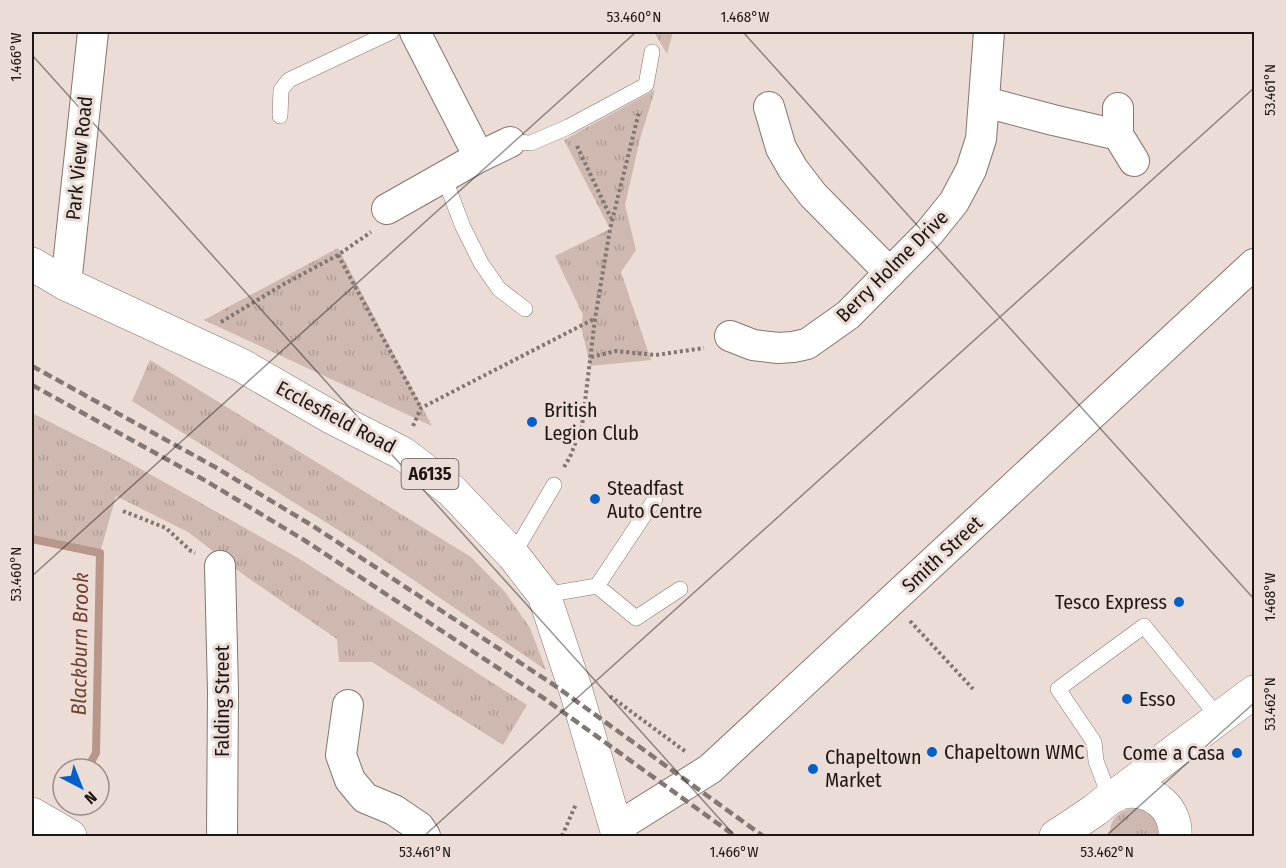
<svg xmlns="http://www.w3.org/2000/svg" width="1286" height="868" font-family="'Fira Sans Condensed',sans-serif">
<defs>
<pattern id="grass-tufts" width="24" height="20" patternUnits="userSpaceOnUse" patternTransform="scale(1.5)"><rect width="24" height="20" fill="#ceb8af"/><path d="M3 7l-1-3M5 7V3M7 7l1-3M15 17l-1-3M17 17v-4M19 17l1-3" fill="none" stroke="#b09d96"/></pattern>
</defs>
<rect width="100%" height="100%" fill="#ecdcd6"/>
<path fill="url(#grass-tufts)" d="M654,32H673L667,54Z
M655,90L640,139L625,205L636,250L621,272L651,360L590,366L581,326L583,315L555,256L610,229L564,140Z
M338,248L432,426L204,320Z
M150,360L471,557L505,592L530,628L546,670L362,545L132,401Z
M32,413L125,460L298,558L527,705L503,745L372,662H339L337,639L248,578L188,532L116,496L100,553L32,539Z
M1136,808C1151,812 1158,821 1159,836H1110C1109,819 1119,810 1136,808Z"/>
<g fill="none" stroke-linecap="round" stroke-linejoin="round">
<path stroke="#b8978a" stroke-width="8" d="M32,539L100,553L96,753L87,769"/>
<defs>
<path id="service" d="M280,116L281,90L289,80L391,32
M510,142L531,143L568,127L646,85L652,52
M444,177L463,227L481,263L499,289L525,309
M513,555L554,485
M597,586L636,618L680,589
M544,595L597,586L655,499
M1110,798L1096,761L1094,742L1058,689L1144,626L1219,718"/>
<path id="minor" d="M415,32L479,157
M985,102L1053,120L1118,135
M769,107L781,148L793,169L813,195L890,273
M1118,108V135L1134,161
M387,209L479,157L510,142
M66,284L93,32
M730,336L753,345L778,348L793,347L807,344L848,315L929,233L954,202L971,170L981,139L989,32
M220,566L223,692L222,836
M348,705L341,755L350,780L365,798L394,810L419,827L425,836
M616,828L710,769L1254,264"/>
<path id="secondary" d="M1115,796L1254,692
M1056,836C1069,828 1082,819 1095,810C1100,806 1105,802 1110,798C1126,787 1148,790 1162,803C1171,811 1176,824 1175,836"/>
<path id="primary" d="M32,264L66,284L241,365L331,417L402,453L451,490L513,555L544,595L576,691L616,828L620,836
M32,814L70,836"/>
</defs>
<use href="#service" stroke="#847670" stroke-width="16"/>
<use href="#minor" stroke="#847670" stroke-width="32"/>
<use href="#secondary" stroke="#847670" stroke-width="34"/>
<use href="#primary" stroke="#847670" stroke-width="34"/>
<path stroke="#817672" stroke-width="4" stroke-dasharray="3 3" stroke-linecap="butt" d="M577,146L611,218
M338,255L421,408
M221,322L284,284L338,255L371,232
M591,357L616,351L656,355L704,348
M413,426L421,408L594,319
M564,467L570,457L582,426L595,319L610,229L639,112
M123,511L166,528L191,551L195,553
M910,621L973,689
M610,696L686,752
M562,836L576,804"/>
<use href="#service" stroke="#fff" stroke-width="15"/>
<use href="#minor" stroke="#fff" stroke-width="30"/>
<use href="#secondary" stroke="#fff" stroke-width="33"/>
<use href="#primary" stroke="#fff" stroke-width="33"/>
<path stroke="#827773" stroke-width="4.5" stroke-dasharray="9 4.5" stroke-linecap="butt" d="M32,366L215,467L313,526L554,685L763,836
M32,385L206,481L304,540L545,699L735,836"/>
</g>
<path fill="none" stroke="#1c1614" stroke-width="1.5" stroke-opacity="0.45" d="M743,32L1254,599M32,55L735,836M32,576L636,32M424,836L1254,88M1106,836L1254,703"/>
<g fill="#0360c9" stroke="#ecdcd6" stroke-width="2">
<circle cx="532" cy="422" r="6"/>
<circle cx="595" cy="499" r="6"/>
<circle cx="1179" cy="602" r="6"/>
<circle cx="1127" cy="699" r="6"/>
<circle cx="932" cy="752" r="6"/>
<circle cx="1237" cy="753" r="6"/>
<circle cx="813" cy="769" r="6"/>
</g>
<g text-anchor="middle" stroke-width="6" stroke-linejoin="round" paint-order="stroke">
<rect fill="#ecdcd6" stroke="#5a514e" stroke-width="1.5" x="401.5" y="459" width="57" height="30" rx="4.5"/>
<g font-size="18" font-weight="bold" fill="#1c1614">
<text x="430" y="480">A6135</text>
</g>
<g font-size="20" fill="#1c1614" stroke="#ecdcd6">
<text transform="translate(79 158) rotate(-84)" y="7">Park View Road</text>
<text transform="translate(892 266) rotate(-45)" y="7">Berry Holme Drive</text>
<text transform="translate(336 417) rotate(28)" y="7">Ecclesfield Road</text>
<text transform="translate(942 554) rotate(-43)" y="7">Smith Street</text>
<text transform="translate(222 701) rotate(-90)" y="7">Falding Street</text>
</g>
<g font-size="20" fill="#1c1614" stroke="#ecdcd6" text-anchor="start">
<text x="544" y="417">British<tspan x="544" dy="23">Legion Club</tspan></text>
<text x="607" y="495">Steadfast<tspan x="607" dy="23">Auto Centre</tspan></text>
<text x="1167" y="609" text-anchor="end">Tesco Express</text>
<text x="1139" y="706">Esso</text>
<text x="944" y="759">Chapeltown WMC</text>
<text x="1225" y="760" text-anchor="end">Come a Casa</text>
<text x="825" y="764">Chapeltown<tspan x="825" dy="23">Market</tspan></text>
</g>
<g font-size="21" font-style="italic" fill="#70412d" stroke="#ecdcd6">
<text transform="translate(80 644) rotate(-89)" y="7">Blackburn Brook</text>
</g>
</g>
<rect width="1286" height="868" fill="none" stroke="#ecdcd6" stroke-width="66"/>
<g transform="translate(81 787) rotate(138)"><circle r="28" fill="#ecdcd6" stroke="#998d88" stroke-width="1.5"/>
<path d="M0-4.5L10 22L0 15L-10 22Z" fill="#0360c9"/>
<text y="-9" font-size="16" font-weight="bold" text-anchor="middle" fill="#1c1614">N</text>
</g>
<rect x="33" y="33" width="1220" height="802" fill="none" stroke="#1c1614" stroke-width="2"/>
<g font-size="15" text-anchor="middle" fill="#1c1614">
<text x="634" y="22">53.460°N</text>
<text x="745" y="22">1.468°W</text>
<text transform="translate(16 57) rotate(-90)" y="5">1.466°W</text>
<text transform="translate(1270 90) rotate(-90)" y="5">53.461°N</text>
<text transform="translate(16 574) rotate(-90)" y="5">53.460°N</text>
<text transform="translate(1270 597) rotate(-90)" y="5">1.468°W</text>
<text transform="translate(1270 704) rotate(-90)" y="5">53.462°N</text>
<text x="425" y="857">53.461°N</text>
<text x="734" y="857">1.466°W</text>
<text x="1107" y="857">53.462°N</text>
</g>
</svg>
